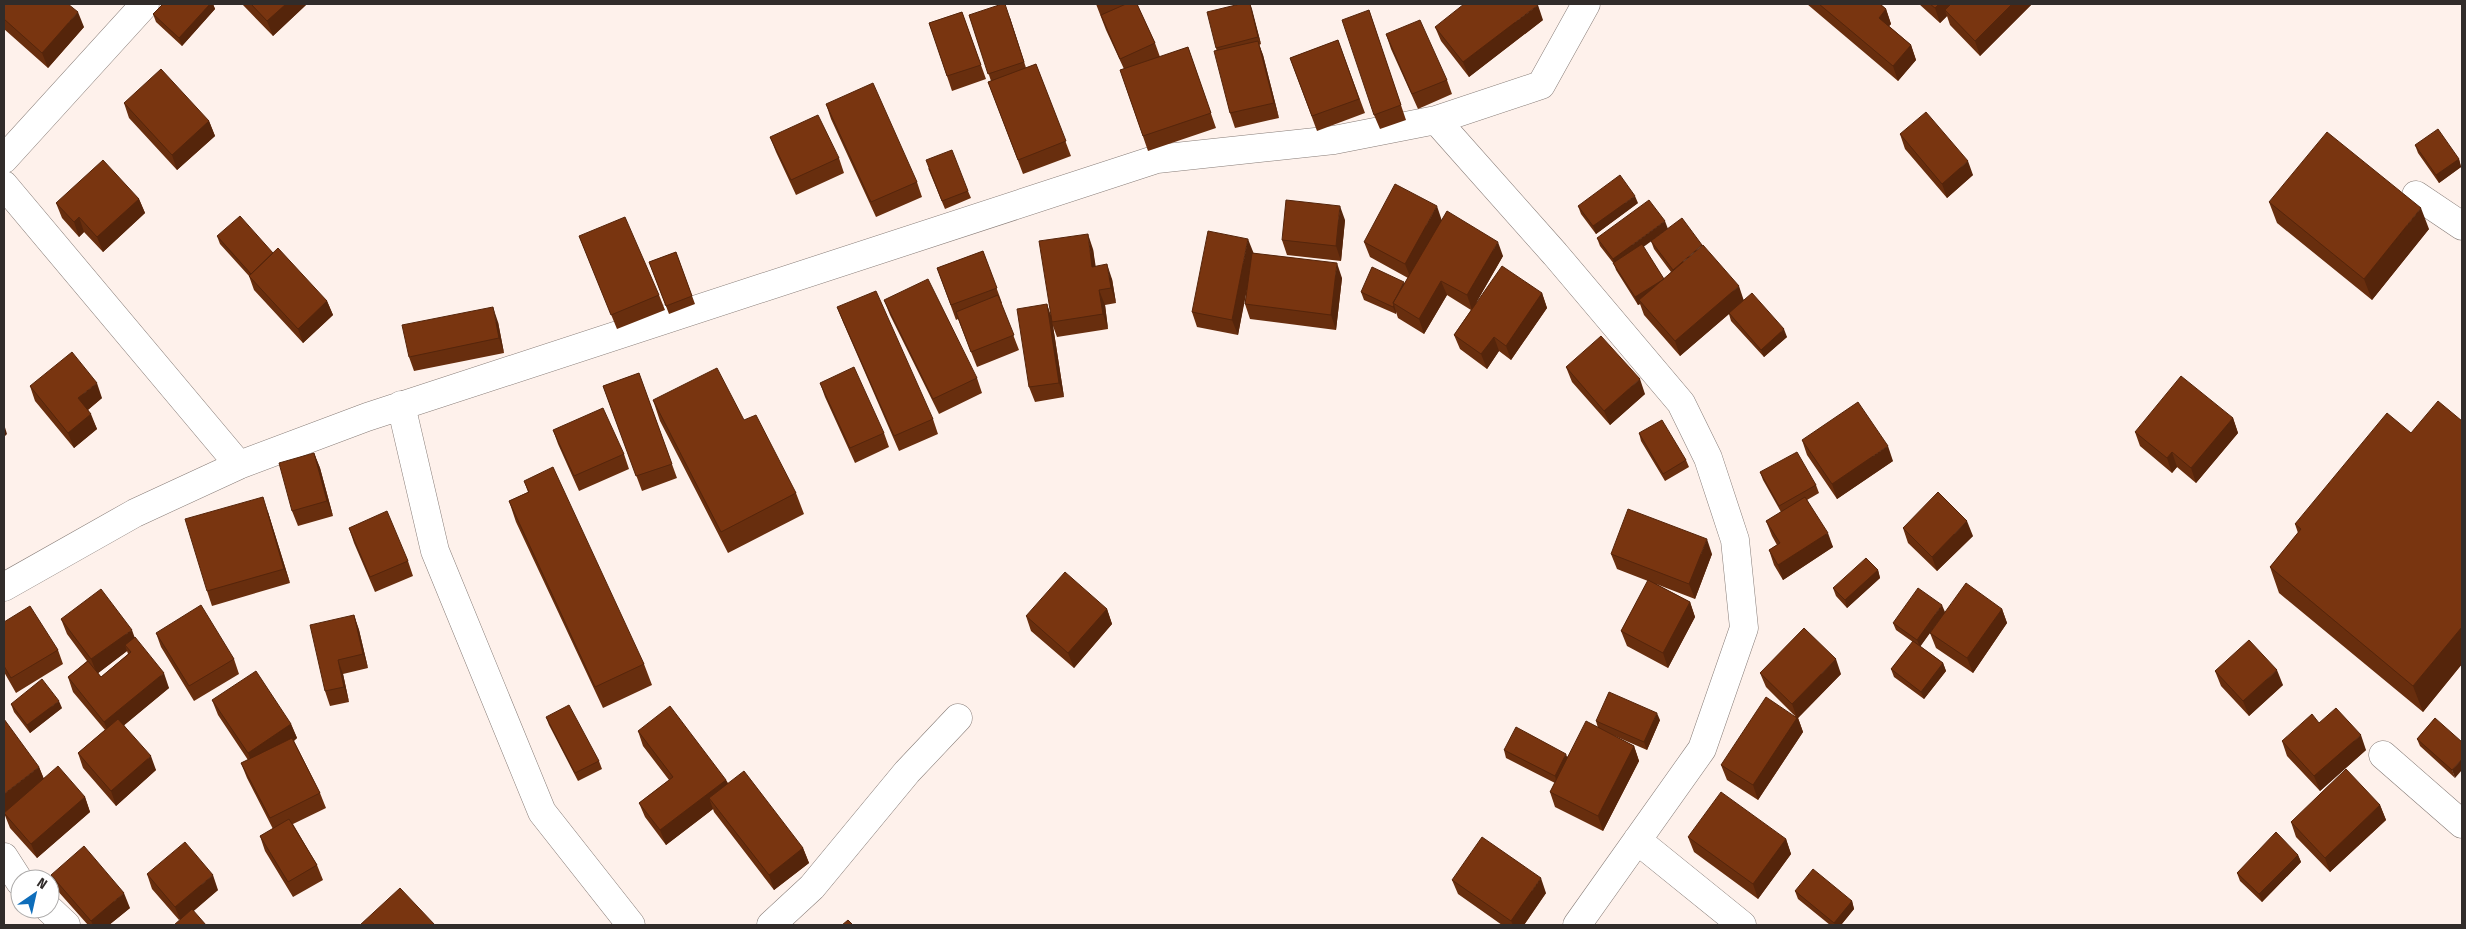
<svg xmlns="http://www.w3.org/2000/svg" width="2466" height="929" font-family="'Fira Sans Condensed',sans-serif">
<rect width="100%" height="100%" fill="#fef1eb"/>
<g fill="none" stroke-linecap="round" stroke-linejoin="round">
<defs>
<path id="street" d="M1436,120L1555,254L1681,403L1708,458L1735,540L1744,628L1702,749L1577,925
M4,159L145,4
M4,185L239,465
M2416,195L2462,226
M401,405L435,551L542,812L631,925
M4,587L135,513L239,465L367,417L1157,159L1334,140L1436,120L1541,85L1586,4
M2383,755L2462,824
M1637,840L1742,925
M4,857L20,882
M49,909L66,925
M771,925L812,887L907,772L958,718"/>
</defs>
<use href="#street" stroke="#877c77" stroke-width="29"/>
<use href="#street" stroke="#fff" stroke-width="28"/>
</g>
<path fill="#682e0e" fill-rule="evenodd" d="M4,4L84,27L48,68L4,29Z
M163,4H213L215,9L182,46L156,22L153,14Z
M242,4H307L273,36Z
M1096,4H1137L1155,43L1160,57L1188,47L1216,128L1148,151L1120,70L1124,69L1106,30Z
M1250,4L1261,44L1259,45L1263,55L1279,118L1235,128L1230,113L1216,48Z
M1807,4H1880L1886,9L1891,24L1889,26L1911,45L1916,60L1898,81Z
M1919,4H2032L1980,56L1950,25L1947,16L1940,23Z
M1369,10L1406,120L1380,129L1374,115Z
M962,12L986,79L952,91L929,23Z
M969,15L1010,18L1026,68L1036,64L1071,156L1023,174L988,82L991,81Z
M1543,20L1469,77L1441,41L1435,27Z
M1386,34L1447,80L1452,94L1418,109L1391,49Z
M1338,40L1365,113L1317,131L1290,58Z
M124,103L209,121L215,136L177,170L129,118Z
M826,104L917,182L922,197L876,217L831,119Z
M1900,134L1973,175L1947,198L1905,149Z
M770,137L839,158L844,173L796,195L776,152Z
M2415,145L2459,159L2461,167L2439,183L2418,153Z
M928,168L968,191L971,198L945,209Z
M139,199L145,213L103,252L84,232L79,237L62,218L56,203Z
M2269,202L2429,229L2372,300L2277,223Z
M1638,203L1596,234L1581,214L1578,206Z
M1345,220L1341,261L1287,255L1282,240Z
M1442,221L1503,256L1476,303L1542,293L1547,308L1511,360L1499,351L1487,369L1460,349L1454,335L1471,310L1447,295L1424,334L1398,318L1396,312V314L1364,300L1361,292L1405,283L1408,278L1370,257L1364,242Z
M217,236L273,253L327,301L333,315L303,343L254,290L249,276L220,244Z
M579,236L659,295L665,310L617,329Z
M1597,238L1643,247L1664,279L1671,272L1654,249L1651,241L1744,300L1787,337L1764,357L1731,321L1729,314L1680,356L1644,315L1640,304L1638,305L1616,270L1614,264L1600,246Z
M1093,249L1095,266L1112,279L1116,303L1105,305L1108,329L1057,337L1053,326L1064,397L1035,402L1029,387L1047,304L1050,315Z
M983,251L1002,303H1001L1019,350L977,367L958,319L956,320L937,268Z
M676,252L695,304L669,314L649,262Z
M1254,253L1342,278L1336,330L1250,319L1245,304L1247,286L1238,335L1197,327L1192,312Z
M884,300L977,378L982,393L939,414L890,315Z
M837,307L933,419L938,434L899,451L843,322Z
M498,322L504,353L414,371L409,357Z
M1566,367L1645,394L1610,425L1572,382Z
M639,373L677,478L642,491L603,386Z
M820,383L884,433L889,447L855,463L825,397Z
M30,386L102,398L88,410L97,429L74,448L35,401Z
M653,400L744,420L796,493L804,514L728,553L660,421Z
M2233,418L2238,433L2196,483L2177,467L2172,473L2140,446L2135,432Z
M2462,421V664L2423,712L2279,593L2270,567L2298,533L2295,524L2411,433Z
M553,430L624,454L629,469L579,491L558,444Z
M1639,433L1686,460L1689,467L1665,481L1641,441Z
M1802,440L1893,461L1837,499L1807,455Z
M314,453L320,468L333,516L298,526L292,511Z
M1760,472L1816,485L1819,493L1807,500L1833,547L1783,580L1774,565L1769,550L1777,545L1772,536L1766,521L1781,512L1763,480Z
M524,481L644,664L652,685L603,708L516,522L509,501L528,492Z
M268,512L290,583L212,606L207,591Z
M349,528L408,561L413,576L375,592L354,543Z
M1903,528L1973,536L1937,571L1908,543Z
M1611,554H1712L1695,599L1656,584L1690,602L1695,617L1668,668L1627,646L1621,631L1648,581L1617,569Z
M1878,570L1880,578L1847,608L1836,596L1833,588Z
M1107,609L1112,624L1074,668L1031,631L1026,616Z
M2002,609L2007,623L1973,673L1936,648L1930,633L1944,614L1920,646L1943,663L1946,671L1924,699L1894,677L1891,669L1913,642L1896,630L1893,623L1945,612Z
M354,615L359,630L368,668L343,674L349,702L330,706L325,691Z
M61,619L134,637L169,688L124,725L156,770L116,806L83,768L78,753L105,730L73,692L68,677L87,661L67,634ZM127,651L128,654L101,677L98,673Z
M4,622L58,650L63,664L16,693L4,672Z
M156,633L234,659L239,674L194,701L161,647Z
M2215,671L2283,685L2249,716L2221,686Z
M1760,673L1841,674L1798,718L1803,732L1758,800L1727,780L1721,765L1795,716L1766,687Z
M212,700L291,724L297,738L294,741L320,793L326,808L293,824L317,865L323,880L293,897L265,851L260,836L273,829L247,778L241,763L248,760L218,715Z
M11,704L62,708L30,733L14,712Z
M546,717L599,761L602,769L578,781L549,725Z
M2435,718L2455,778L2420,746L2417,739Z
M1660,720L1647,750L1610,734L1634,746L1639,761L1603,831L1555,807L1550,792L1555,783L1506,758L1504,750L1567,757L1598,728L1596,721Z
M2319,723L2366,750L2320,791L2287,756L2282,741Z
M638,731L726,780L728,783L803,848L809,863L774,890L714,812L713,809L666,845L645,817L639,803L669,780L643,746Z
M39,767L44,779L85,797L90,812L37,858L10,828L4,813L10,808Z
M2380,805L2386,820L2330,872L2296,837L2291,822Z
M1688,837L1786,839L1791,854L1758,899L1694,852Z
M2298,855L2301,862L2262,902L2240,881L2237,873Z
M147,874L218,890L193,911L179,920L152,889Z
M51,875L130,908L109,925H88L56,889Z
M1452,880L1546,893L1524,925H1502L1458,894Z
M1795,891L1852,901L1854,909L1841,925H1830L1798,899Z"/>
<path fill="#55250b" d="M210,4H213L215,9L182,46L179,38Z
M286,4H307L273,36L267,21Z
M1005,4L1010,18L1029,77L1024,62Z
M1250,4L1252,9L1261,44L1258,37Z
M1939,4H1957L1945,10L1947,16L1940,23L1935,8Z
M2012,4H2032L1980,56L1975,41Z
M1538,5L1543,20L1469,77L1463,62Z
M1886,9L1891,24L1884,32L1879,18Z
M78,12L84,27L48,68L42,53Z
M1258,41L1263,55L1279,118L1274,103Z
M1911,45L1916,60L1898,81L1893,66Z
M209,121L215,136L177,170L172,155Z
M2459,159L2461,167L2439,183L2436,175Z
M1968,161L1973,175L1947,198L1942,184Z
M1635,196L1638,203L1596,234L1593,226Z
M139,199L145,213L103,252L97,237Z
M1340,206L1345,220L1341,261L1336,246Z
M1437,206L1442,221L1411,279L1405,264Z
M2421,208L2429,229L2372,300L2364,279Z
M79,217L84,232L79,237L74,222Z
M1665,221L1668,229L1616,267L1613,259Z
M1088,234L1093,249L1098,281L1092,267Z
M1248,239L1254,254L1238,335L1232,320Z
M1498,242L1503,256L1472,310L1467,295Z
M1337,263L1342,278L1336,330L1331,315Z
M1107,264L1112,279L1116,303L1111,288Z
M1664,279L1639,300L1640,304L1638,305L1635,297Z
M1441,281L1447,295L1424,334L1419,319Z
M1739,286L1744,301L1680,356L1675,341Z
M1099,290L1105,305L1108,329L1103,314Z
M1542,293L1547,308L1511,360L1506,346Z
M327,301L333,315L303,343L298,329Z
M1047,304L1052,319V322L1053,326L1064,397L1059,383Z
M1394,305L1396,312V314L1393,307Z
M493,307L498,322L504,353L499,338Z
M1784,329L1787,337L1764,357L1761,350Z
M1494,337L1499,351L1487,369L1481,354Z
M1640,379L1645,394L1610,425L1604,411Z
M97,383L102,398L84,413L78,398Z
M91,414L97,429L74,448L68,433Z
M2233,418L2238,433L2196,483L2191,468Z
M4,424L7,434L4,437Z
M1888,446L1893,461L1837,499L1832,484Z
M2172,452L2177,467L2172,473L2167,458Z
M314,453L320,468L333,516L327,501Z
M263,497L268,512L290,583L284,569Z
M1967,521L1973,536L1937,571L1932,557Z
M1828,533L1833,547L1783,580L1778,565Z
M1707,539L1712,554L1695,599L1689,584Z
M1878,570L1880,578L1847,608L1845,600Z
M1690,602L1695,617L1668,668L1663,653Z
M1942,605L1945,612L1920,647L1917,640Z
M1107,609L1112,624L1074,668L1068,653Z
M2002,609L2007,623L1973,673L1967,658Z
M354,615L359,630L368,668L363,654Z
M2462,627V664L2423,712L2413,686Z
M132,630L137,644L125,645L127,651L97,674L91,659Z
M1836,659L1841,674L1798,718L1803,732L1758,800L1753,785L1797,718L1792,704Z
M338,660L343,674L349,702L344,687Z
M1943,663L1946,671L1924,699L1921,692Z
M2277,670L2283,685L2249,716L2243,701Z
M164,673L169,688L110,737L104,722Z
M59,701L62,708L30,733L27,725Z
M1657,713L1660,720L1647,750L1644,742Z
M291,724L297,738L254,768L248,753Z
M2361,735L2366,750L2320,791L2314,776Z
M1634,746L1639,761L1603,831L1598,816Z
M1566,754L1569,762L1557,784L1555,776Z
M151,756L156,770L116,806L111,791Z
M2462,759V770L2455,778L2452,770Z
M39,767L45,782L4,813V794Z
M726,780L732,795L709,798L713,809L666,845L660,830Z
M85,797L90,812L37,858L31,844Z
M2380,805L2386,820L2330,872L2325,858Z
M1786,839L1791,854L1758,899L1753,884Z
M803,848L809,863L774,890L769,875Z
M2298,855L2301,862L2262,902L2259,894Z
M213,875L218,890L181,922L175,907Z
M1541,878L1546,893L1524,925H1513L1511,921Z
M124,893L130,908L109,925H93L91,921Z
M1852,901L1854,909L1841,925H1835L1834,923Z"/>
<path fill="#793510" stroke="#55250b" d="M4,4H68L78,12L42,53L4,19Z
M163,4H210L179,38L153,14Z
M251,4H286L267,21Z
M1002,4H1005L1024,62L988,74L969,15Z
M1126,4H1137L1155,43L1120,59L1101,15Z
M1240,4H1250L1258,37L1216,48L1207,12Z
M1464,4H1537L1538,5L1463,62L1435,27Z
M1819,4H1880L1886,9L1879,18L1911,45L1893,66Z
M1930,4H1939L1935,8Z
M1951,4H2012L1975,41L1945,10Z
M1369,10L1401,105L1374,115L1342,20Z
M962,12L981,65L947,76L929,23Z
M1420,20L1447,80L1412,94L1386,34Z
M1338,40L1359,99L1312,116L1290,58Z
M1258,41L1274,103L1230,113L1214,51Z
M1188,47L1211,113L1143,136L1120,70Z
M1036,64L1066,141L1018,160L988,82Z
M161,69L209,121L172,155L124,103Z
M873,83L917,182L871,202L826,104Z
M1926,112L1968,161L1942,184L1900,134Z
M818,115L839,158L791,180L770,137Z
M2438,129L2459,159L2436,175L2415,145Z
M2327,132L2421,208L2364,279L2269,202Z
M952,150L968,191L942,201L926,160Z
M103,160L139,199L97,237L79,217L74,222L56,203Z
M1620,175L1635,196L1593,226L1578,206Z
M1395,184L1437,206L1405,264L1364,242Z
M1286,200L1340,206L1336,246L1282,240Z
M1649,200L1665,221L1613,259L1597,238Z
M1447,211L1498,242L1467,295L1441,281L1419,319L1393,303Z
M240,216L273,253L251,274L217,236Z
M625,217L659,295L611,315L579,236Z
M1682,218L1702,245L1673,270L1651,241Z
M1208,231L1248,239L1232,320L1192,312Z
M1088,234L1092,267L1107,264L1111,288L1099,290L1103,314L1052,322L1039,241Z
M1642,244L1664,279L1635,297L1613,263Z
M1703,245L1739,286L1675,341L1639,300Z
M278,248L327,301L298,329L249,276Z
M983,251L997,288L951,305L937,268Z
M676,252L692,296L666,306L649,262Z
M1252,253L1337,263L1331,315L1245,304Z
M1502,266L1542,293L1506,346L1494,337L1481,354L1454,335Z
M1372,267L1404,282L1399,292L1393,303L1394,305L1393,307L1361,292Z
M928,279L977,378L933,399L884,300Z
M876,291L933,419L894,436L837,307Z
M1752,293L1784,329L1761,350L1729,313Z
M998,295L1014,335L971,352L956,312Z
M1047,304L1059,383L1029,387L1017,309Z
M493,307L499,338L409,357L402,325Z
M1601,336L1640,379L1604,411L1566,367Z
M72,352L97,383L78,398L91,414L68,433L30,386Z
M854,367L884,433L850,448L820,383Z
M717,368L744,420L756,415L796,493L721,532L653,400Z
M639,373L672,464L636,476L603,386Z
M2181,376L2233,418L2191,468L2172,452L2167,458L2135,432Z
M2438,401L2462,421V627L2413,686L2270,567L2301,529L2295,524L2387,413L2411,433Z
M1858,402L1888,446L1832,484L1802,440Z
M603,408L624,454L574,476L553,430Z
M1662,420L1686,460L1663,474L1639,433Z
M1797,452L1816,485L1779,506L1760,472Z
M314,453L327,501L292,511L279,463Z
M553,467L644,664L595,687L509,501L529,492L524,481Z
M1938,492L1967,521L1932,557L1903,528Z
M263,497L284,569L207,591L185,519Z
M1805,497L1828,533L1778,565L1769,550L1780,543L1766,521Z
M1628,509L1707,539L1689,584L1611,554Z
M387,511L408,561L370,577L349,528Z
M1866,558L1878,570L1845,600L1833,588Z
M1065,572L1107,609L1068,653L1026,616Z
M1648,580L1690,602L1663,653L1621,631Z
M1966,583L2002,609L1967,658L1930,633Z
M1918,588L1942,605L1917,640L1893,623Z
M101,589L132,630L91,659L61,619Z
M201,605L234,659L189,686L156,633Z
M30,606L58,650L11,678L4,666V622Z
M354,615L363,654L338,660L344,687L325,691L310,625Z
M1804,628L1836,659L1792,704L1760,673Z
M135,637L164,673L104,722L68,677L88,661L101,677L131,652L125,645Z
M2249,640L2277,670L2243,701L2215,671Z
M1913,641L1943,663L1921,692L1891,669Z
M256,671L291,724L248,753L212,700Z
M42,679L59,701L27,725L11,704Z
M1609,692L1657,713L1644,742L1596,721Z
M1766,697L1797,718L1753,785L1721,765Z
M569,705L599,761L575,773L546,717Z
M670,706L726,780L660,830L639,803L673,777L638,731Z
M2336,708L2361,735L2314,776L2282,741L2312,714L2319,723Z
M2435,718L2462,742V759L2452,770L2417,739Z
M4,719L39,767L4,794Z
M118,719L151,756L111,791L78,753Z
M1586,721L1634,746L1598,816L1550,792Z
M1516,727L1566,754L1555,776L1504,750Z
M292,738L320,793L270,818L241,763Z
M58,766L85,797L31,844L4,813Z
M2346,769L2380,805L2325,858L2291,822Z
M744,771L803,848L769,875L709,798Z
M1721,792L1786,839L1753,884L1688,837Z
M289,819L317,865L288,882L260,836Z
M2276,832L2298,855L2259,894L2237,873Z
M1482,837L1541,878L1511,921L1452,880Z
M185,842L213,875L175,907L147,874Z
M84,846L124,893L91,921L51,875Z
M1813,869L1852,901L1834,923L1795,891Z
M400,888L435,925H360Z
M192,909L206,925H174Z
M848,920L853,925H842Z"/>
<rect width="2466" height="929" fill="none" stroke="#312c2a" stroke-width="10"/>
<g transform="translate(35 894) rotate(34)"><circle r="24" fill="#ffffff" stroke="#adabaa"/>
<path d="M0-4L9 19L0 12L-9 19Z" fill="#0e6dba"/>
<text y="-8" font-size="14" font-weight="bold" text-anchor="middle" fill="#312c2a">N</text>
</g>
</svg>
